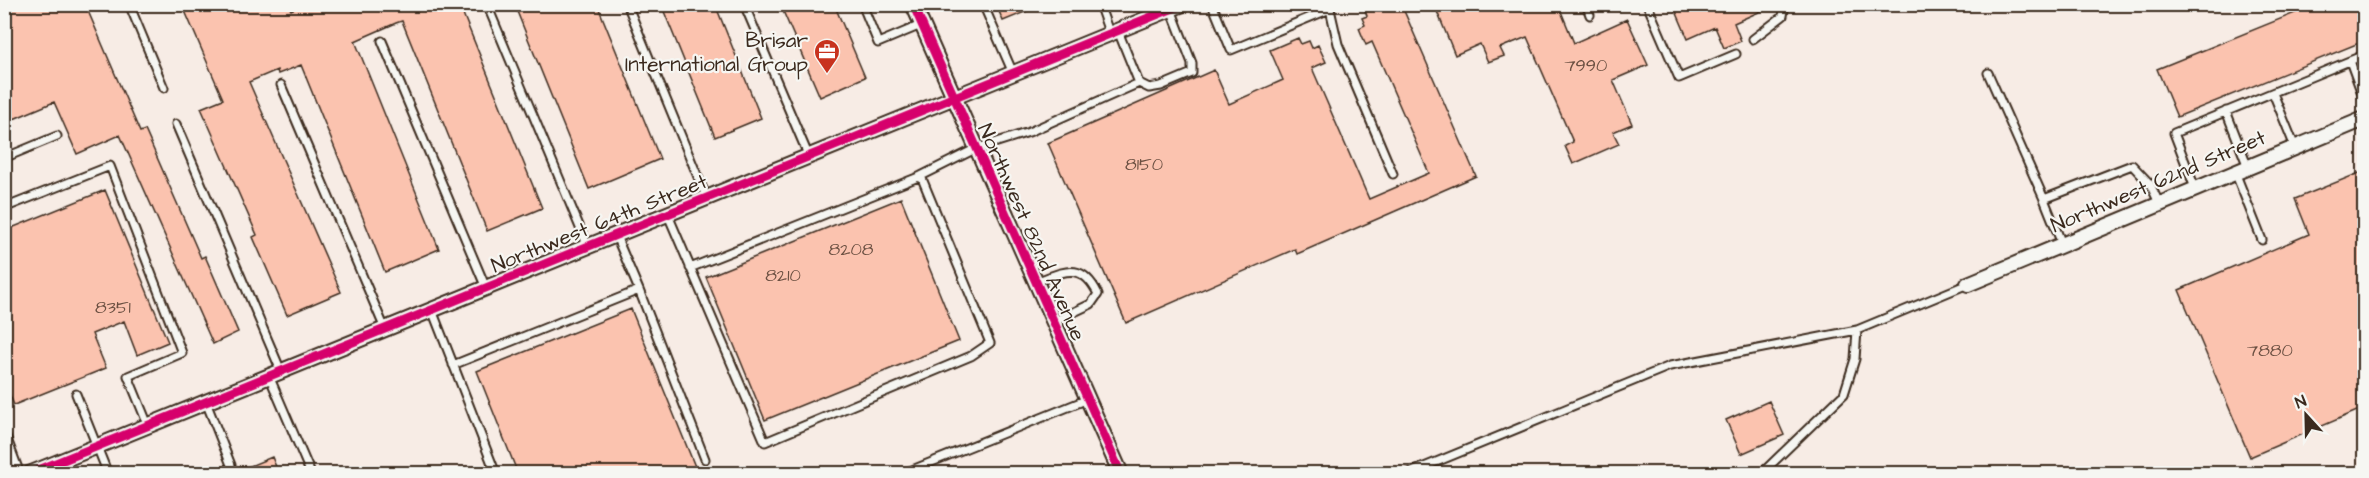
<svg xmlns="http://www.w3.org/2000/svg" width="2369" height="478" font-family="'Architects Daughter',sans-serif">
<rect width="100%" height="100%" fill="#f7ece5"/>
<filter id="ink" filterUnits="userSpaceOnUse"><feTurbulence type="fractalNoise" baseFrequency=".0167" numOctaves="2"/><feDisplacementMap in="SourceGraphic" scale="12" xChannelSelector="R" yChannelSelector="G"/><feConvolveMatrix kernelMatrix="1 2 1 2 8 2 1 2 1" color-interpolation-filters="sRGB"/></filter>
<g filter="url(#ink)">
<path fill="#fbc3af" stroke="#3b2a1e" stroke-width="1.5" d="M4,4H85L140,132L145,130L201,258L205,256L238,332L213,344L120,135L77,154L54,102L4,123Z
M182,4H288L291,10L304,4H459L542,208L487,231L402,21L396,23L355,41L439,249L385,272L301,65L278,74L277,70L249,82L341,292L287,315L253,237L257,235L201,108L223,99Z
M514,4H597L660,159L589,189Z
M661,4H715L761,118L715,137Z
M780,4H834L865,77L820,97Z
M996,4H1042V5L1003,21Z
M1377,4H1401L1476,176L1297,254L1295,249L1126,323L1048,143L1214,70L1229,104L1283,80L1270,50L1298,38L1301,44L1309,41L1312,48L1318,45L1326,62L1312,68L1369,199L1429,173L1372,42L1366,45L1359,28L1365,25L1362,18L1367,16L1365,10Z
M1434,4H1558L1574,43L1627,19L1648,65L1613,80L1632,124L1613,132L1619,144L1573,164L1565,146L1573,142L1527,37L1500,48L1504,56L1488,62L1480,44L1455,55Z
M1673,4H1777L1734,23L1741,41L1724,48L1715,27L1688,39Z
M2317,4H2364V41L2177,117L2157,69Z
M2364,171V408L2250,457L2179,290L2309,234L2295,199Z
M105,190L168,342L137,355L124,321L92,334L106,368L14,405L4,381V231Z
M901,198L959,341L765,420L706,277Z
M631,309L698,474H518L477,371Z
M1769,401L1784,435L1741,454L1726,420Z
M272,457L279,474H233V473Z"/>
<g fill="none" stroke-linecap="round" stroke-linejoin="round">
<defs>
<path id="lane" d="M129,4L164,88
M627,4L707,199
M744,4L809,157
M862,4L878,43L921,25
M983,4L1013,73
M1099,4L1110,35
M1212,4L1231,50L1330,9L1329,6
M1333,4L1330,9L1338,44L1393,174
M1586,4L1590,15
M1647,4L1679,78L1736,54
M488,7L588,247
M1753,39L1783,16L1785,4
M382,41L486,288
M2350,61L2364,99
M1988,73L2044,199
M1139,83L1149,88L1161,86L1192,73V63L1171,9
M281,85L385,329
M2273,93L2295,147
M2226,111L2248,167
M176,124L281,371
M4,158L57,136
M2235,172L2262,240
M2195,188L2174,133L2364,55
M4,208L110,166L182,353L128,376L148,425
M668,215L765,442L971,356L990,343L921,176L975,149L1029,132L1139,83L1118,31
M2062,244L2044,199L2132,165L2150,184L2159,203
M690,268L921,176
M1035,282C1064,272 1081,260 1098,294L1091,304L1053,322
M639,290L705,459
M432,310L496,474
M453,365L639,290L616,236
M269,376L311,474
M76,394L108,474
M206,402L231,465
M4,431L20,474
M902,474L1088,399
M1407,474L1670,366L1857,330L1968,284
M1761,474L1844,394L1855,359L1857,330"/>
<path id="street" d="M913,4L1121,474
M1968,284L2364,119
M29,474L1183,4"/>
</defs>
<use href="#lane" stroke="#3b2a1e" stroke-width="11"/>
<use href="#street" stroke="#3b2a1e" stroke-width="18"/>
<use href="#lane" stroke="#f6f6f2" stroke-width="7"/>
<use href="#street" stroke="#f6f6f2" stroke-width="14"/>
<defs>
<path id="cycleway" d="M913,4L1121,474
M29,474L1183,4"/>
</defs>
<use href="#cycleway" stroke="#f6f6f2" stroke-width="13"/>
<use href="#cycleway" stroke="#d6006c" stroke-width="9"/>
</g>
</g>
<defs>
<symbol id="office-pin" viewBox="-11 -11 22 30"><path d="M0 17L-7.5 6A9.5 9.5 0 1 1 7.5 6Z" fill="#c8321e" stroke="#f6f6f2"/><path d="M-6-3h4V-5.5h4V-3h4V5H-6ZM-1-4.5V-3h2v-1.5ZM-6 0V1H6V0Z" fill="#fff"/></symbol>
</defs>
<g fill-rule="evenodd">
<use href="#office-pin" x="812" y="37" width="30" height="40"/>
</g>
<g text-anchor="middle" stroke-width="4.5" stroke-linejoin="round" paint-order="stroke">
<g font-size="18" fill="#6b5042">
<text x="1586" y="71">7990</text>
<text x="1144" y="170">8150</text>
<text x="851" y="255">8208</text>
<text x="783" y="281">8210</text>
<text x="113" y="313">8351</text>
<text x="2270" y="356">7880</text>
</g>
<g font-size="21" fill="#3b2a1e" stroke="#f6f6f2" text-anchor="end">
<text x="808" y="47">Brisar<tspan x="808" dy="24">International Group</tspan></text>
</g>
<g font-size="21" fill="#3b2a1e" stroke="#f6f6f2">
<text transform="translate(2158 181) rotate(-23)" y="7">Northwest 62nd Street</text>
<text transform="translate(599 223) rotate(-22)" y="7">Northwest 64th Street</text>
<text transform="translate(1032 232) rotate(66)" y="7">Northwest 82nd Avenue</text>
</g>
</g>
<rect width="2369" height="478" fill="none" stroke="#f6f6f2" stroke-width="24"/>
<rect x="12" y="12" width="2345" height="454" fill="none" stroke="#3b2a1e" stroke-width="2" filter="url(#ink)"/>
<g transform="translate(2306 415) rotate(338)" stroke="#f6f6f2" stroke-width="4.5" paint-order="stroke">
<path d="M0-4.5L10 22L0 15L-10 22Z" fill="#3b2a1e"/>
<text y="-9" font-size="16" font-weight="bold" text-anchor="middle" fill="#3b2a1e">N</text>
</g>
</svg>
